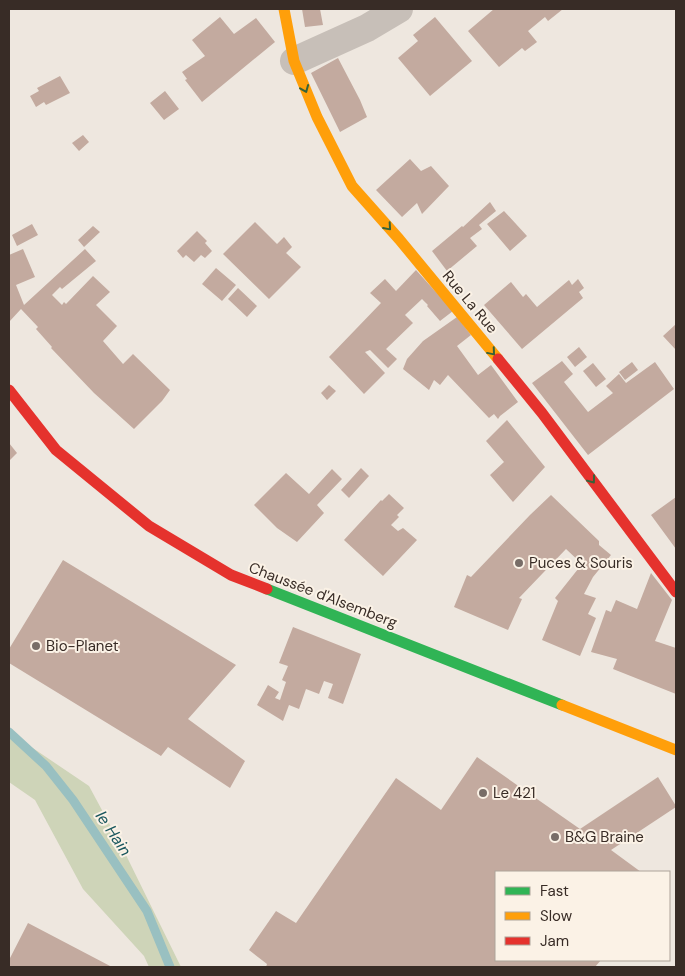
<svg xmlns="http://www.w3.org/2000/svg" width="685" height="976" font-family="'DM Sans',sans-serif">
<rect width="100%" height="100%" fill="#eee7df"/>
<path fill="#ced4b8" d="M9,732L89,786L124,851L181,967H149L144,956L83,889L35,800L9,782Z"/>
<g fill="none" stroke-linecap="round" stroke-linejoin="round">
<path stroke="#99c0c1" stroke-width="9" d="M9,732L46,766L73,800L147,911L170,967"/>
</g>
<path fill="#c3aa9f" d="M302,9H320L323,25L305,27Z
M494,9H563L548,21L545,17L528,31L537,42L525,51L522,48L499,67L468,31Z
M220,17L234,34L256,18L275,42L202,102L185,80L187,79L182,72L205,56L192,40Z
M435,17L472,61L430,96L398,58L418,41L413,35Z
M338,58L360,100L367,117L340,132L311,73Z
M60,76L70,93L46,105L44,102L36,107L30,96L39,91L37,88Z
M165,91L179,109L164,120L150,103Z
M83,135L89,142L79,151L72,143Z
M410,159L421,171L431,166L449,186L422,214L417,203L402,217L376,190Z
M490,202L496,211L479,225L482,229L470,238L477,246L447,271L432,251L462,226L463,227Z
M504,211L527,236L510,251L487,224Z
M255,222L277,244L284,237L292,247L286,253L301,267L269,299L223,254Z
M32,224L38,235L17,246L12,235Z
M93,226L100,232L84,247L78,240Z
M197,231L207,241L205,243L212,251L205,258L201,255L194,262L186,255L183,258L177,251Z
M23,249L35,277L16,285L24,305L85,249L96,261L62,289L60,287L52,295L62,305L64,302L66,304L93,276L110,292L96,305L117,326L103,341L123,364L133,354L170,390L162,401L134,429L94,393L51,348L52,347L36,329L38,327L21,309L9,322V255Z
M216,268L236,285L222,301L202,284Z
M416,270L453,311L440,321L427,306L428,305L422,299L405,315L413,323L386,349L397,359L388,368L370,350L365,352L385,373L364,394L329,357L381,303L370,293L385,279L396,291Z
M578,279L584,288L579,292L583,298L522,349L484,305L511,282L523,297L526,294L537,307L569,280L572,285Z
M238,288L257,306L247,317L228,299Z
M457,317L471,335L457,346L478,375L491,365L518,402L500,416L498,419L494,414L489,418L448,375L440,385L434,380L429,390L403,369L407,359L423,341Z
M676,324V350L663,336Z
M579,347L587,357L575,367L567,357Z
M562,361L573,374L564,382L588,412L613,393L606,386L619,374L626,383L655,362L674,389L588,455L532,383Z
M632,362L638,370L625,380L619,372Z
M593,363L606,379L596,387L583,371Z
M329,385L336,391L327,400L321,393Z
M507,420L545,467L513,502L490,475L504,462L486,441Z
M9,443L17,453L9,461Z
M361,468L369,476L349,498L341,490Z
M332,469L342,479L317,505L324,513L297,542L277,528L254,505L286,473L309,494Z
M389,494L404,508L397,515L399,517L391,525L398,531L403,528L417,540L383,576L344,540L381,500L382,501Z
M551,495L599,541V545L611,555L593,577L584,594L596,598L588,614L596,618L580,656L542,640L558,601L555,598L582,564L566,549L519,598L522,599L508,630L454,607L467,575L471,577L530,515Z
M676,497V549L651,515Z
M63,560L236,665L188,719L245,761L230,788L168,747L161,756L9,663V649Z
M651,573L672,600L655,641L676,648V694L613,669L617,659L591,652L606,610L611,612L616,600L637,609Z
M293,627L361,654L343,704L328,698L333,684L324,681L319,694L306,689L299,709L289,705L283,721L257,705L268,685L279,692L275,698L280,700L286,682L282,680L288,666L279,663Z
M477,757L580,829L658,777L676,806V807L611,850L641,872H496V960H601L595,967H266L267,964L249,950L276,911L296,923L396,778L441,810Z
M28,923L112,967H9V960Z"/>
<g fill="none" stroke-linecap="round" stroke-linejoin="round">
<path stroke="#c7bfb8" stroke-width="28" d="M294,61L367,28L399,9"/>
<path stroke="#30b455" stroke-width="11" d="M267,589L562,705"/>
<path stroke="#ff9f0a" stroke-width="11" d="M284,9L294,61L317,117L352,186L399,239L498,359
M562,705L676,750"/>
<path stroke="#e5322d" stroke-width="11" d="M498,359L542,413L676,592
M9,390L56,450L149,526L231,575L267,589"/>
</g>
<defs><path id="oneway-chevron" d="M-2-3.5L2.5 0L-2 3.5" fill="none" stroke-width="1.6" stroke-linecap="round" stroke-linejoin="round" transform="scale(1.25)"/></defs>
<g stroke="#356239">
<use href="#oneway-chevron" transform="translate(305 89) rotate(68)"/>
<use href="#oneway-chevron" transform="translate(388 227) rotate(49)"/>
<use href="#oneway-chevron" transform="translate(492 352) rotate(50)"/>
<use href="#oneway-chevron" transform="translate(592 480) rotate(53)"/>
</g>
<g fill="#786d67" stroke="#fbf2e6" stroke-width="2">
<circle cx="519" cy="563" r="5"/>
<circle cx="36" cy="646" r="5"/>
<circle cx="483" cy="793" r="5"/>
<circle cx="555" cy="837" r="5"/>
</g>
<g text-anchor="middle" stroke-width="4" stroke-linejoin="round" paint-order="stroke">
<g font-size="15" fill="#382c26" stroke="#fbf2e6">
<text transform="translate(470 302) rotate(50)" y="5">Rue La Rue</text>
<text transform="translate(323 595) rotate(21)" y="5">Chaussée d'Alsemberg</text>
</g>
<g font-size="15" fill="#382c26" stroke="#fbf2e6" text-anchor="start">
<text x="529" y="568">Puces &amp; Souris</text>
<text x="46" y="651">Bio-Planet</text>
<text x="493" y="798">Le 421</text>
<text x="565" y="842">B&amp;G Braine</text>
</g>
<g font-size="16" font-style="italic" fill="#18565d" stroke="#fbf2e6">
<text transform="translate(114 833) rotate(56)" y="6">le Hain</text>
</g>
</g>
<rect width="685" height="976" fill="none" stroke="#382c26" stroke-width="20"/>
<rect x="495" y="871" width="175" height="90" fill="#fbf2e6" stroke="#ada399"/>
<rect x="505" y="887" width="25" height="8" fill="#30b455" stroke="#ada399"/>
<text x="540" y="896" font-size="15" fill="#382c26">Fast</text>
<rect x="505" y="912" width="25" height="8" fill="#ff9f0a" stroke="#ada399"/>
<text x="540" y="921" font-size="15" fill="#382c26">Slow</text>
<rect x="505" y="937" width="25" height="8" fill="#e5322d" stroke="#ada399"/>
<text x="540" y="946" font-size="15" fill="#382c26">Jam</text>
</svg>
